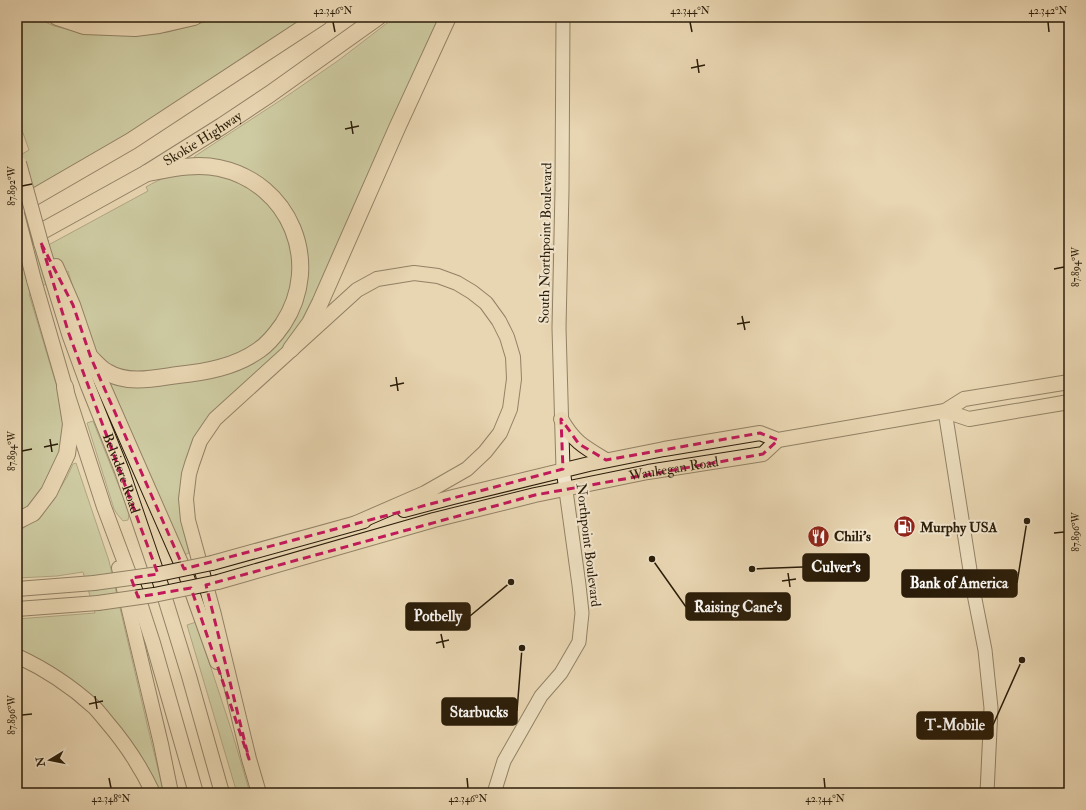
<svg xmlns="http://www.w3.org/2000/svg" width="1086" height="810" font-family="'IM FELL Double Pica',serif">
<rect width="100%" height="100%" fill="#e8d5b1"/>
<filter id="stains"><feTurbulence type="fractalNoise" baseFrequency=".005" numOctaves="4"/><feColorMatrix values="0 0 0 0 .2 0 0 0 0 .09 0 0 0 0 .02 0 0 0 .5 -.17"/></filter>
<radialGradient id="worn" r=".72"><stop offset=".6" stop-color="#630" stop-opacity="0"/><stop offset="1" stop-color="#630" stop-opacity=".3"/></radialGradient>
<path fill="#b0be90" stroke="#6e6e4c" d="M17,17H35L54,26L76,31L111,35L142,34L168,32L223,17H307L149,121L68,168L17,197V157L29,150L17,116Z
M395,17H443L308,314L288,343L272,359L231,395L206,419L193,442L181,520L189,553L184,555L105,375L183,382L287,331L295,319L303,301L307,280L305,257L287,209L195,159L194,158L195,156L284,98L339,60Z
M189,172L230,176L268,201L287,229L295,271L283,315L253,347L227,360L143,375L110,367L97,355L82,317L68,271L29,294L63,407L64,418L60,458L35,502L17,517V262L148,191L146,187C161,178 172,175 189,172Z
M93,421L128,509L129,515L128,520L123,521L117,514L114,509L87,423Z
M76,463L109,561L148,728L164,793H159L121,731L17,651V619L95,613L83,572L57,576L17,578V533L34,520L51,503L67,477L73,464Z
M196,622L232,732L250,793H237L187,625Z"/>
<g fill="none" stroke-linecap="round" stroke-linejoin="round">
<defs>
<path id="secondary" d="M945,411L973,589L985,650L991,708L987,793
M494,793L504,761L541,696L561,673L579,642L582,613L579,585L563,469L559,328L562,190L563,17"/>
<g id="primary">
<path id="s1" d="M41,243L69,334L88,386L122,471L160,582L189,676L222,793"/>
<path d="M56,266L73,305L91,358L185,572L217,662"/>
<path d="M34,280L65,387L104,507L140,603L153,643L196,793"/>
<path d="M945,411L969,419L1069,402"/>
<path d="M561,419C574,442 584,447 606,460"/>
<path d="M404,510L453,497L589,464L664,449L760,433L778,440L945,411L964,399L1069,382"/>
<path d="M212,563L364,521"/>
<path d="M119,568L161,744L171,793"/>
<path id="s2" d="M218,582L434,520L535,495L648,472L763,454L778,440"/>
<path d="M17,589L94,583"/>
<path d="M17,609L98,603"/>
<path d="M17,656C45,669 71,686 94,707C98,711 102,716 106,721C125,743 141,767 153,793"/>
<path d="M259,793L249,759L213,611L188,520L186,499L189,474L192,464L200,441L215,419L357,290L377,279L414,273L438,276L457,283L472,292L486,303L499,321L507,337L513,357L514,379L510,409L500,433L485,452L467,469L425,493L356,523"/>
</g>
<g id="highway">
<path d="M57,17L84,26L135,28L159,25L194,17"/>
<path d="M17,207L131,141L320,17"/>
<path id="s3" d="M17,245L147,173L222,126L270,94L378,17"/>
<path d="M291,349L310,323L320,303L397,128L448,17"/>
<path d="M91,358C96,363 101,369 107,372C128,385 156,378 178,375C206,372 235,367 259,350C268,344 276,334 283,324C323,263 290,183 219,168C195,163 170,169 147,173"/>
<path d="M17,521L33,513L49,492L67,454L71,424L65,387"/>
</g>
</defs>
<use href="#secondary" stroke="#2b1d09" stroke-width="15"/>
<use href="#primary" stroke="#2b1d09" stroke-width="16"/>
<use href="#highway" stroke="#2b1d09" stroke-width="18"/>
<use href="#secondary" stroke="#f0e4cc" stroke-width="13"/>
<use href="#primary" stroke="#e8d5b1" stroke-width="14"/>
<use href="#highway" stroke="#e8d5b1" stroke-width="16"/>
<defs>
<path id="primary-bridge" d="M19,163L41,243
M17,214L34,280
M94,583L159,574L212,563
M98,603L154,595L218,582"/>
</defs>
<use href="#primary-bridge" stroke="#2b1d09" stroke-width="16" stroke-linecap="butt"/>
<use href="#primary-bridge" stroke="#e8d5b1" stroke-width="14"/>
</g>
<path d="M0 0H1086V810H0ZM41,243L73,305L91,358L184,569L563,469L561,419L579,444L606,460L760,433L778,440L763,454L535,495L206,585L249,759L191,588L138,597L131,578L158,574L69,334Z" fill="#e8d5b1" fill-opacity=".55" fill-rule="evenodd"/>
<path fill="none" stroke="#c2185b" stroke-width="3" stroke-dasharray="8 5" stroke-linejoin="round" d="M41,243L73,305L91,358L184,569L563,469L561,419L579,444L606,460L760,433L778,440L763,454L535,495L206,585L249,759L191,588L138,597L131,578L158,574L69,334Z"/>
<path fill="none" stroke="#2b1d09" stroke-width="1.5" d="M333,22L335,32M690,22L692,32M1048,22L1049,32M697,59L699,73M691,68L705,65M351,121L353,134M345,129L359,126M22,186L32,184M1054,269L1064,267M742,316L745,330M737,324L750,322M396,377L398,391M390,386L404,383M50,439L52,452M44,447L58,444M22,451L32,449M1054,533L1064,532M788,573L790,587M782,581L796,579M441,634L444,648M436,643L449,640M95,696L97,709M89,704L103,701M22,715L32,714M109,778L111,788M467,778L468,788M824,778L825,788"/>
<defs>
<symbol id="fuel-disc" viewBox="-11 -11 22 22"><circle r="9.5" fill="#8f2418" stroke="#f0e4cc"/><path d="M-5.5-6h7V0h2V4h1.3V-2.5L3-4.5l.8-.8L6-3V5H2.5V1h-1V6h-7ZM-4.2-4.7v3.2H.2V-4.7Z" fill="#fff"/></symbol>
<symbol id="restaurant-disc" viewBox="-11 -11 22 22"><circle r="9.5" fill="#8f2418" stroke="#f0e4cc"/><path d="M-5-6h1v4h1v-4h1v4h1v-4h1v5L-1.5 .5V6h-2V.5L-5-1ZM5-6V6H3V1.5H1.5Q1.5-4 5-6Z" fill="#fff"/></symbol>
</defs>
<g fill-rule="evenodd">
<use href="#fuel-disc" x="892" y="514" width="25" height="25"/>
<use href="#restaurant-disc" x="806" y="524" width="25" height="25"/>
</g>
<g text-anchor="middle" stroke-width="4" stroke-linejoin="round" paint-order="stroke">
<g font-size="14" fill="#2b1d09" stroke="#f0e4cc">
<text dy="5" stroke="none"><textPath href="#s3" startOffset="214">Skokie Highway</textPath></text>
<text transform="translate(545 243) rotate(-89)" y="5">South Northpoint Boulevard</text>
<text dy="5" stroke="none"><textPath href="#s2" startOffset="470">Waukegan Road</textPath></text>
<text dy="5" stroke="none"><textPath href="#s1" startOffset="244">Belvidere Road</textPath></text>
<text transform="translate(589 545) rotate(83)" y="5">Northpoint Boulevard</text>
</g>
<g font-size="14" font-weight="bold" fill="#2b1d09" stroke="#f0e4cc" text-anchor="start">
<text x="920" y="532">Murphy USA</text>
<text x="834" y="541">Chili's</text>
</g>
</g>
<path fill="none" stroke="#2b1d09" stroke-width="1.5" d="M752 569L803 567M1027 521L1017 583M652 559L686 607M511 582L470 616M522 648L517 711M1022 660L993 725"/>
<g fill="#2b1d09" stroke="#f0e4cc" stroke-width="1.5">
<circle cx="752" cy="569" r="4"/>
<circle cx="1027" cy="521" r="4"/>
<circle cx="652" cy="559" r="4"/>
<circle cx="511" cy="582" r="4"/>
<circle cx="522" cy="648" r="4"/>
<circle cx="1022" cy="660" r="4"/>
</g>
<g fill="#2b1d09" stroke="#2b1d09" stroke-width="1.5">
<rect x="803" y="554" width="66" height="27" rx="4"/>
<rect x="902" y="570" width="115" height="27" rx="4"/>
<rect x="686" y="593" width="104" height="27" rx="4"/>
<rect x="406" y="603" width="64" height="27" rx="4"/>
<rect x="442" y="698" width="75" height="27" rx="4"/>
<rect x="917" y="712" width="76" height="27" rx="4"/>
</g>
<g font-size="15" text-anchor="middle" font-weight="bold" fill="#fff">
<text x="836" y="572">Culver's</text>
<text x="959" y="588">Bank of America</text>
<text x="738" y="612">Raising Cane's</text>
<text x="438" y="621">Potbelly</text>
<text x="479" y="717">Starbucks</text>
<text x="955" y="730">T-Mobile</text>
</g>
<rect width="1086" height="810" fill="none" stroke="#e8d5b1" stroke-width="44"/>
<g transform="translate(50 760) rotate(260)" stroke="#f0e4cc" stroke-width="3" paint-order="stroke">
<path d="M0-3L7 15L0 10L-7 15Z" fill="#2b1d09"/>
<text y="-6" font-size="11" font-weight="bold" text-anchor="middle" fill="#2b1d09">N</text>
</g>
<rect x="22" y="22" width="1042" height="766" fill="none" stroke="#2b1d09" stroke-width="1.5"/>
<g font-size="10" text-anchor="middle" fill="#2b1d09">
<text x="333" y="14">42.346°N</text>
<text x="690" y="14">42.344°N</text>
<text x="1048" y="14">42.342°N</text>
<text transform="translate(11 186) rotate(-90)" y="4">87.892°W</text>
<text transform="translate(1075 267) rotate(-90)" y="4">87.894°W</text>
<text transform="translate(11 451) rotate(-90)" y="4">87.894°W</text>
<text transform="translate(1075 532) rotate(-90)" y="4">87.896°W</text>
<text transform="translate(11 715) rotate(-90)" y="4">87.896°W</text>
<text x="111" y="802">42.348°N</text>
<text x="468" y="802">42.346°N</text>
<text x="825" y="802">42.344°N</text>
</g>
<rect width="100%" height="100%" filter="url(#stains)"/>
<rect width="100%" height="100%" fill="url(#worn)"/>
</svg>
